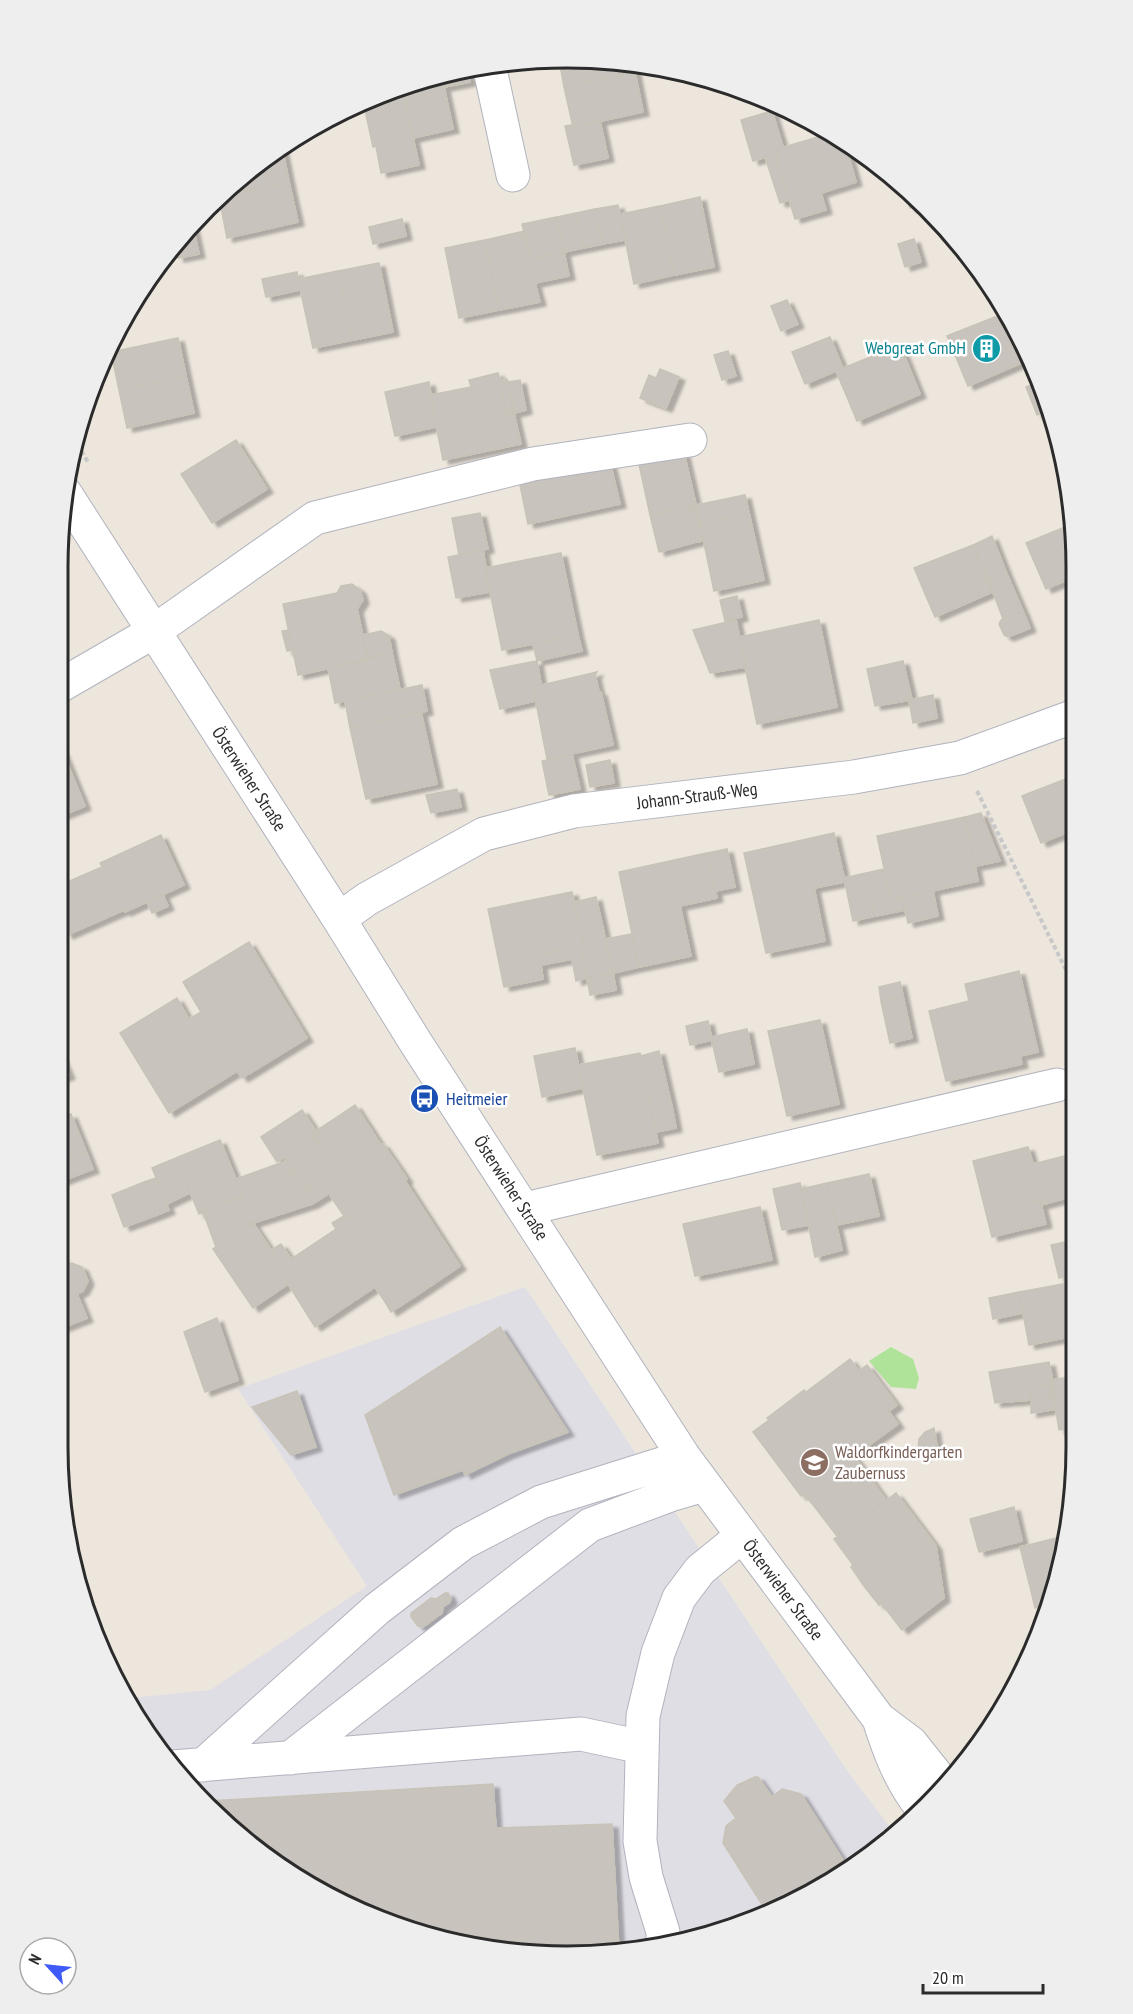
<svg xmlns="http://www.w3.org/2000/svg" width="1133" height="2014" font-family="'PT Sans Narrow',sans-serif">
<defs>
<filter id="shadow"><feDropShadow dx="6" dy="4" stdDeviation="1.5" flood-color="#0004"/></filter>
</defs>
<rect width="100%" height="100%" fill="#ede6dd"/>
<path fill="#e0dee5" d="M525,1287L846,1769L896,1835L761,1918L599,1956L434,1940L283,1871L162,1757L131,1698L210,1690L367,1586L238,1389Z"/>
<path fill="#b0e39a" d="M891,1347L913,1359L919,1378L916,1389L891,1387L869,1361Z"/>
<path fill="#c8c3bd" stroke="#c8c3b7" stroke-width="1.5" filter="url(#shadow)" d="M559,59L632,61L635,72L564,87Z
M467,69L470,82L444,87L441,73Z
M635,72L643,112L573,127L564,87Z
M441,73L453,129L413,138L402,87Z
M402,87L419,165L381,173L376,146L373,147L363,101Z
M772,111L783,147L774,150L776,154L753,161L741,120Z
M600,121L608,158L574,165L565,126L572,125L573,127Z
M831,133L845,143L856,182L821,193L826,210L795,219L774,150Z
M282,147L289,182L219,197L257,162Z
M776,154L789,200L780,203L765,157Z
M289,182L298,222L227,238L219,197Z
M904,189L924,204L910,208Z
M700,197L714,267L674,275L660,206Z
M618,205L625,240L603,244L595,209Z
M660,206L674,275L634,284L620,214Z
M595,209L603,244L583,248L576,213Z
M576,213L583,248L564,252L557,217Z
M557,217L564,252L531,259L522,224Z
M402,219L406,236L373,244L369,227Z
M192,222L199,254L178,258L175,243Z
M525,231L531,259L564,252L569,276L535,283L540,302L499,310L485,240Z
M914,239L921,262L905,267L898,244Z
M485,240L499,310L459,318L445,248Z
M379,263L393,332L353,340L338,271Z
M338,271L353,340L313,348L298,279Z
M297,272L300,290L266,297L262,279Z
M787,300L798,324L781,331L771,306Z
M1005,313L1028,360L968,386L947,336Z
M830,337L843,368L805,384L792,352Z
M178,338L186,376L119,390L111,352Z
M900,345L920,394L857,421L836,371Z
M728,351L736,376L722,380L714,355Z
M660,369L679,377L666,408L640,398L649,375L656,378Z
M498,373L500,380L507,379L508,382L500,384L507,414L514,413L521,444L443,460L430,395L471,387L469,380Z
M186,376L194,413L127,428L119,390Z
M520,380L526,410L514,413L508,382Z
M429,382L436,427L395,436L385,392Z
M508,382L515,413L508,415L500,384Z
M1039,382L1050,409L1037,415L1026,387Z
M236,440L267,489L212,523L181,474Z
M684,453L696,505L650,515L639,464Z
M609,458L620,504L528,524L519,480Z
M745,495L749,513L700,524L696,505Z
M696,505V509L689,511L696,542L659,552L650,515Z
M696,509L703,541L696,542L689,511Z
M480,513L488,549L459,555L452,518Z
M749,513L764,580L714,591L700,524Z
M1072,524V578L1046,589L1026,543Z
M992,536L1007,574L989,582L973,545Z
M973,545L992,592L935,617L914,568Z
M483,550L490,592L456,598L448,557Z
M561,553L578,635L502,650L485,568Z
M1007,574L1023,611L1003,619L989,582Z
M352,584L360,590L363,600L357,609L368,660L298,675L283,604L337,593L341,586Z
M737,596L742,617L725,621L720,600Z
M1023,611L1030,628L1008,637L1004,635L999,624L1001,620Z
M736,620L746,667L710,673L693,630Z
M819,620L837,707L757,724L739,637Z
M288,630L292,650L287,651L282,631Z
M381,631L389,636L392,653L368,658L363,635Z
M578,635L582,651L537,661L533,644Z
M392,653L400,689L335,703L328,668Z
M537,661L541,684L533,687L535,701L500,709L490,670Z
M903,661L912,700L875,706L867,669Z
M597,672L595,675L599,692H601L613,745L547,759L533,687Z
M422,685L427,711L350,728L345,701Z
M933,695L937,718L913,723L909,700Z
M421,712L437,784L366,799L350,728Z
M62,750L85,806L58,817V752Z
M572,754L580,789L549,795L542,761Z
M610,760L614,783L590,787L586,765Z
M1073,776V830L1041,843L1022,796Z
M457,789L461,807L431,813L426,795Z
M981,813L1000,861L975,866L965,817Z
M965,817L978,881L891,900L877,836Z
M1073,830V852L1065,833Z
M834,833L845,882L814,888L825,941L766,953L744,853Z
M161,835L184,885L125,912L124,910L67,935L58,913V886L102,867L100,863Z
M727,849L735,887L715,891L707,853Z
M707,853L717,898L680,906L691,956L639,967L619,872Z
M884,869L891,900L902,897L905,910L875,916L866,873Z
M866,873L875,916L853,921L844,878Z
M933,891L938,916L908,923L902,897Z
M572,892L584,946L530,956L534,981L504,987L488,909Z
M163,895L168,906L152,913L147,902Z
M596,897L613,973L587,978L582,953H585L574,902Z
M631,934L639,967L613,973L605,939Z
M249,942L307,1038L242,1078L237,1071L169,1113L120,1033L177,998L189,1019L201,1012L183,982Z
M584,946L585,953H582L587,978L576,981L572,959L541,965L543,979L534,981L530,956Z
M1019,971L1038,1052L1020,1056L1022,1064L946,1081L929,1011L969,1001L965,984Z
M613,973L616,990L590,995L587,978Z
M900,982L903,996L881,1001L879,987Z
M903,996L912,1038L890,1043L881,1001Z
M820,1020L839,1104L787,1116L768,1031Z
M708,1021L712,1040L690,1045L686,1026Z
M747,1029L754,1064L719,1072L711,1037Z
M57,1047L69,1075L57,1080Z
M575,1048L583,1088L542,1097L534,1056Z
M659,1051L668,1090L648,1094L658,1143L597,1155L578,1065L640,1053L641,1056Z
M668,1090L672,1107L652,1112L648,1094Z
M355,1105L381,1145L383,1144L407,1179L405,1181L460,1266L426,1289L419,1279L385,1302L375,1287L315,1327L288,1284L271,1250L281,1244L291,1259L336,1229L332,1223L344,1216L346,1219L363,1209L313,1133Z
M672,1107L676,1128L656,1132L652,1112Z
M302,1110L316,1131L313,1133L315,1137L277,1162L261,1137Z
M71,1114L86,1151L57,1163V1119Z
M315,1137L336,1168L304,1188L284,1157Z
M220,1140L243,1196L199,1214L176,1158Z
M1028,1147L1033,1164L1065,1156L1074,1188V1196L1041,1205L1040,1200L1018,1206L1024,1229L992,1237L973,1161Z
M86,1151L93,1169L57,1183V1163Z
M176,1158L190,1193L167,1204L152,1168Z
M286,1161L292,1170L240,1188L236,1179Z
M336,1168L346,1183L312,1204L307,1187Z
M292,1170L304,1188L307,1187L312,1204L250,1224L240,1197L243,1196L240,1188Z
M869,1174L879,1216L837,1225L827,1183Z
M156,1178L169,1210L157,1215L144,1182Z
M144,1182L157,1215L124,1227L112,1195Z
M346,1183L363,1209L346,1219L329,1194Z
M800,1183L809,1225L782,1230L773,1189Z
M827,1183L842,1250L815,1257L801,1189Z
M240,1197L250,1224L216,1247L203,1212Z
M1040,1200L1046,1224L1024,1229L1018,1206Z
M760,1207L772,1260L695,1276L683,1224Z
M253,1223L271,1250L288,1284L253,1308L213,1249Z
M1074,1240V1274L1059,1278L1051,1245Z
M57,1246L65,1265L72,1263L82,1267L88,1281L83,1291L77,1294L87,1318L57,1330Z
M419,1279L426,1289L391,1312L385,1302Z
M1074,1282V1336L1029,1345L1019,1292Z
M1019,1292L1023,1313L993,1319L989,1298Z
M217,1318L238,1380L205,1392L184,1332Z
M500,1327L568,1432L508,1454L465,1475L463,1470L394,1495L365,1415Z
M1074,1336L1075,1357L1068,1358L1065,1338Z
M850,1359L898,1424L854,1456L886,1500L837,1536L814,1506L804,1494L801,1496L753,1432L769,1420L767,1418L804,1390L806,1392Z
M1049,1362L1054,1387H1050V1384L1029,1387L1031,1400L995,1403L989,1372Z
M867,1365L897,1405L889,1411L859,1371Z
M1075,1376V1428L1059,1430L1051,1380Z
M1050,1384V1387H1054V1394L1031,1397L1029,1387Z
M297,1391L316,1447L291,1455L252,1407Z
M1054,1394L1056,1409L1031,1413V1397Z
M934,1428L937,1446L922,1457L918,1449L919,1439L925,1432Z
M896,1493L936,1546L944,1598L902,1630L881,1603L879,1605L864,1586L851,1567L853,1565L834,1539Z
M1014,1507L1022,1541L979,1552L970,1519Z
M1064,1536L1053,1589L1032,1595L1020,1547Z
M1053,1589L1051,1604L1035,1608L1032,1595Z
M445,1593H448L451,1599L450,1602L443,1607L442,1613L423,1627L418,1626L411,1617V1613L431,1598L436,1599Z
M755,1777H758L772,1797L782,1789L801,1794L846,1865L768,1914L723,1843L726,1826L736,1818L724,1801L737,1785Z
M493,1784L496,1828L612,1824L619,1951L599,1956L434,1940L283,1871L209,1801Z"/>
<g fill="none" stroke-linecap="round" stroke-linejoin="round">
<defs>
<path id="minor" d="M489,65L513,175
M65,493L339,919L416,1043L684,1457L879,1719L911,1743L942,1782
M58,687L153,632L315,518L533,464L690,440
M339,919L367,899L484,834L574,811L854,777L960,758L1072,717
M525,1209L1057,1085
M879,1719C889,1751 900,1780 921,1807
M290,1758L590,1525L670,1495L704,1485
M203,1765L377,1609L463,1543L541,1502L684,1457
M173,1767L581,1734L642,1747
M663,1941V1932L646,1877L640,1841L643,1716L658,1653L679,1598L700,1570L742,1536"/>
</defs>
<use href="#minor" stroke="#b1b3be" stroke-width="35"/>
<path stroke="#c8c8c8" stroke-width="4" stroke-dasharray="4.5 3" stroke-linecap="butt" d="M74,438L89,464
M977,791L1073,984"/>
<use href="#minor" stroke="#fff" stroke-width="33"/>
</g>
<defs>
<symbol id="building-disc" viewBox="-11 -11 22 22"><circle r="9.5" fill="#0f9aa8" stroke="#fff"/><path d="M-4-6H4V6H1V3H-1V6H-4ZM-2.5-4.3h1.7v1.8h-1.7ZM.8-4.3h1.7v1.8H.8ZM-2.5-1h1.7V.8h-1.7ZM.8-1h1.7V.8H.8Z" fill="#fff"/></symbol>
<symbol id="bus-disc" viewBox="-11 -11 22 22"><circle r="9.5" fill="#1a4fb4" stroke="#fff"/><path d="M-5-6H5V4H4V6H2V4H-2V6H-4V4H-5ZM-3.5-4V0h7V-4ZM-3.5 1.2v1.5H-2V1.2ZM2 1.2v1.5H3.5V1.2Z" fill="#fff"/></symbol>
<symbol id="school-disc" viewBox="-11 -11 22 22"><circle r="9.5" fill="#8d6e63" stroke="#fff"/><path d="M0-5L7-2L0 1L-7-2ZM-4 1L0 2.5L4 1V4Q0 6-4 4Z" fill="#fff"/></symbol>
</defs>
<g fill-rule="evenodd">
<use href="#building-disc" x="970" y="332" width="33" height="33"/>
<use href="#bus-disc" x="408" y="1082" width="33" height="33"/>
<use href="#school-disc" x="798" y="1446" width="33" height="33"/>
</g>
<g text-anchor="middle" stroke-width="5" stroke-linejoin="round" paint-order="stroke">
<g font-size="18" fill="#0d838f" stroke="#fff" text-anchor="end">
<text x="966" y="354">Webgreat GmbH</text>
</g>
<g font-size="18" fill="#2b2b2b" stroke="#fff">
<text transform="translate(249 779) rotate(57)" y="6">Österwieher Straße</text>
<text transform="translate(697 796) rotate(-7)" y="6">Johann-Strauß-Weg</text>
<text transform="translate(511 1188) rotate(57)" y="6">Österwieher Straße</text>
<text transform="translate(783 1590) rotate(53)" y="6">Österwieher Straße</text>
</g>
<g font-size="18" fill="#164399" stroke="#fff" text-anchor="start">
<text x="446" y="1105">Heitmeier</text>
</g>
<g font-size="18" fill="#785e54" stroke="#fff" text-anchor="start">
<text x="835" y="1458">Waldorfkindergarten<tspan x="835" dy="21">Zaubernuss</tspan></text>
</g>
</g>
<path d="M0 0H1133V2014H0ZM567 68H567A499 499 0 0 1 1066 567V1447A499 499 0 0 1 567 1946H567A499 499 0 0 1 68 1447V567A499 499 0 0 1 567 68Z" fill="#eee" fill-rule="evenodd"/>
<path fill="none" stroke="#2b2b2b" stroke-width="3" d="M567 68H567A499 499 0 0 1 1066 567V1447A499 499 0 0 1 567 1946H567A499 499 0 0 1 68 1447V567A499 499 0 0 1 567 68Z"/>
<g transform="translate(48 1966) rotate(297)"><circle r="28" fill="#ffffff" stroke="#aaaaaa" stroke-width="1.5"/>
<path d="M0-4.5L10 22L0 15L-10 22Z" fill="#3e5af9"/>
<text y="-9" font-size="16" font-weight="bold" text-anchor="middle" fill="#2b2b2b">N</text>
</g>
<path d="M923 1984v9h120v-9" fill="none" stroke="#2b2b2b" stroke-width="3"/>
<text x="932" y="1984" font-size="18" fill="#2b2b2b" stroke="#ffffff" stroke-width="4.5" paint-order="stroke">20 m</text>
</svg>
